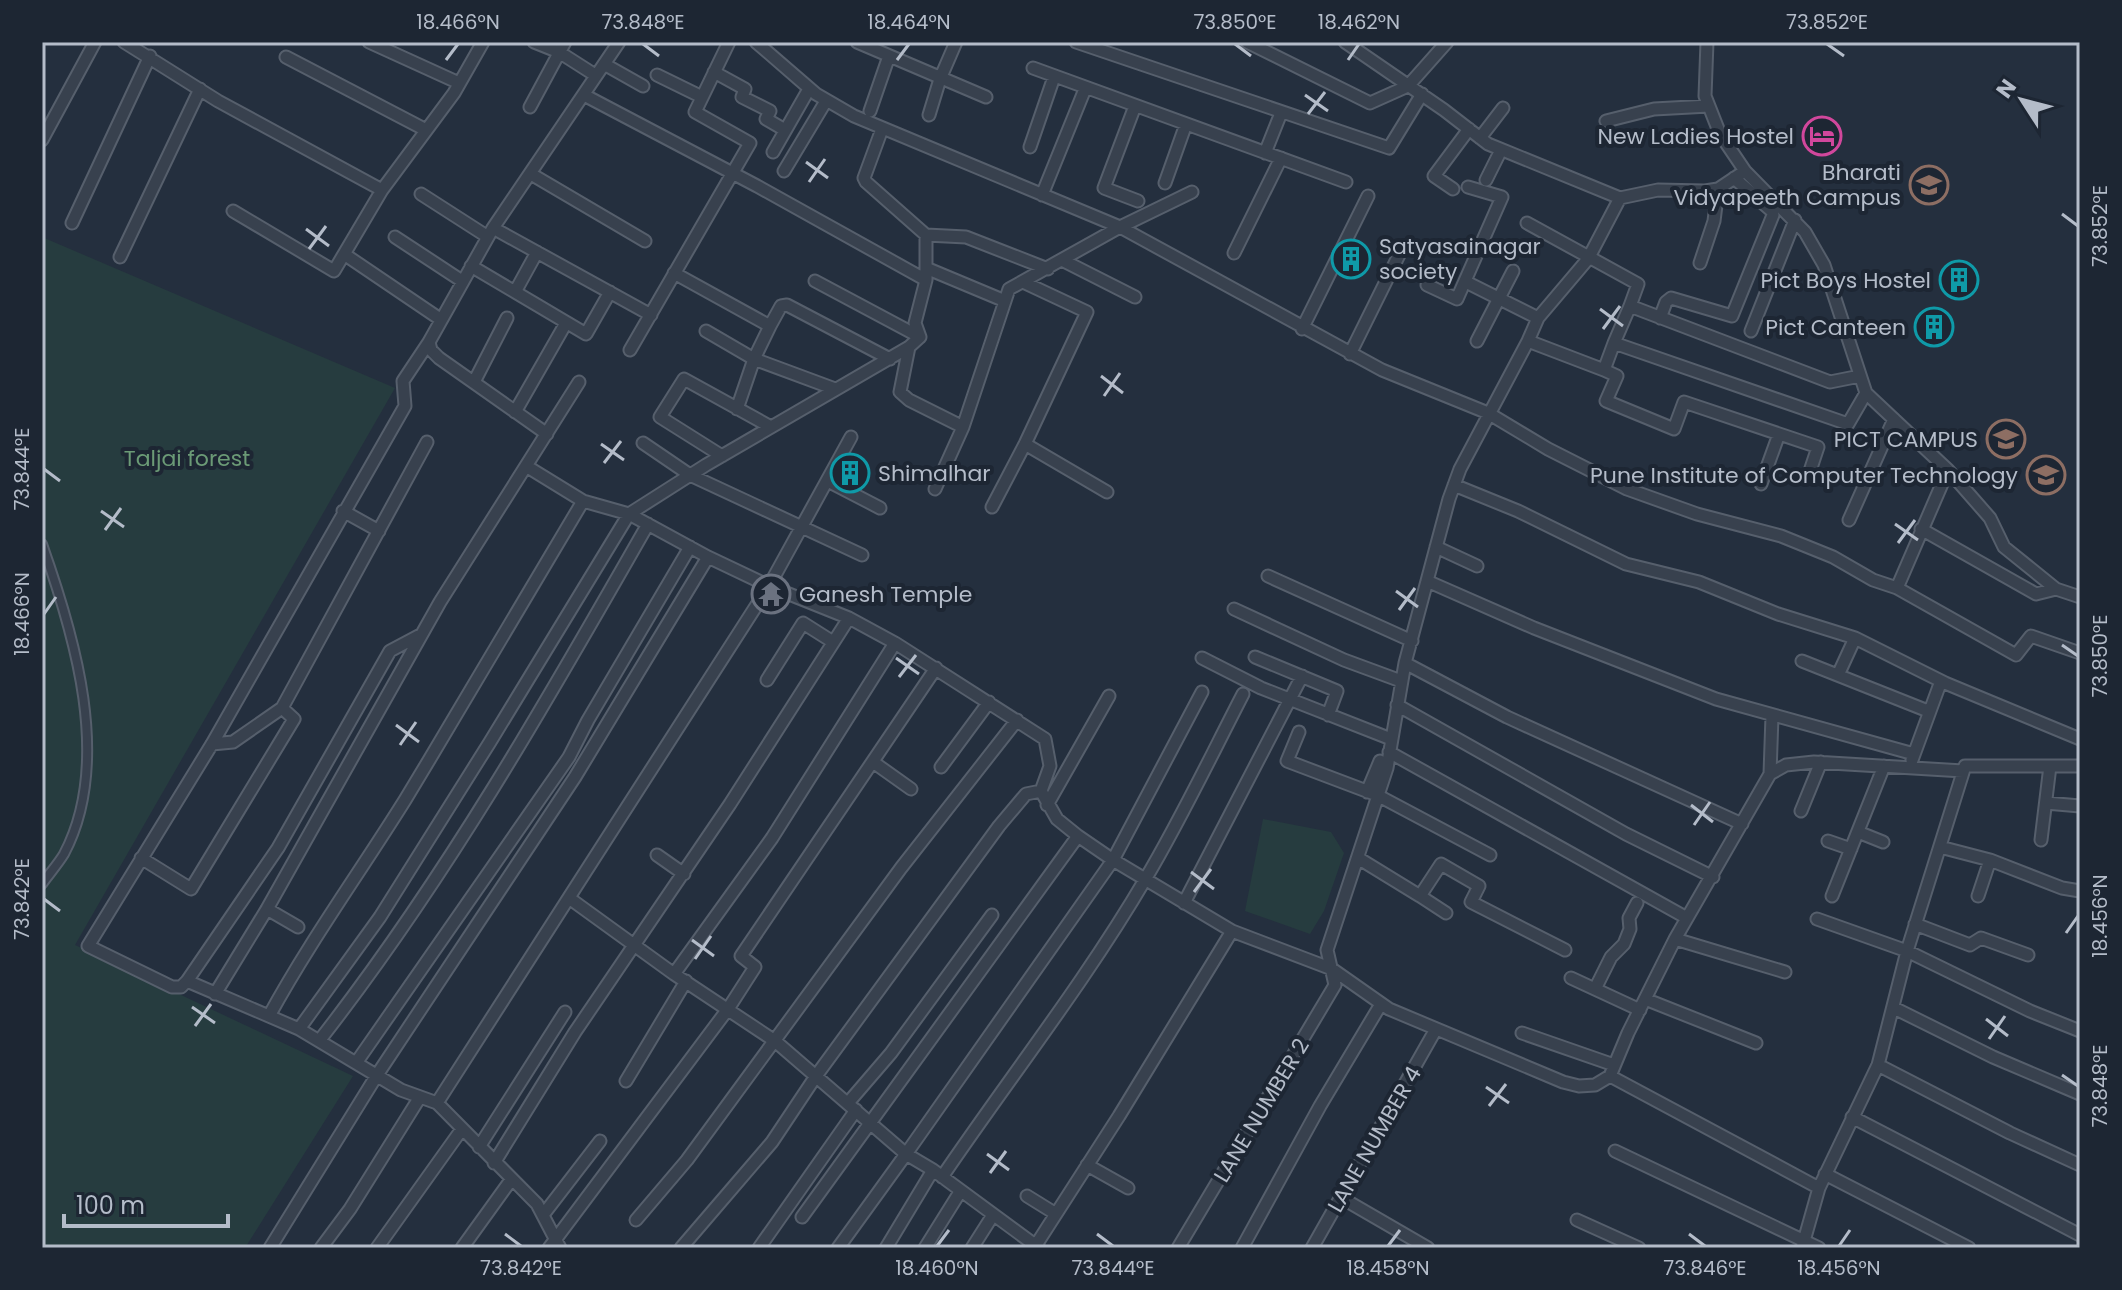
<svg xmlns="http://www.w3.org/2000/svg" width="2122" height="1290" font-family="Poppins,sans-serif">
<rect width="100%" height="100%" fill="#242f3e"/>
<path fill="#263c3f" d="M42,237L395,388L75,945L353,1076L245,1248H42Z
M1263,819L1331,832L1344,853L1324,911L1310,934L1245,911Z"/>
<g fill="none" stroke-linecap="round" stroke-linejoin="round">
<defs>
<path id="pedestrian" d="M42,544C74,634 113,762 64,854C58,864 49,874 42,884"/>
<path id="minor" d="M124,42L218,101L382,190
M369,42L459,83
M534,42L559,52L595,75
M756,42L816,94L854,116L1120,227L1382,370L1488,413L1548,449L1627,489L1697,514L1781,536L1833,557L1873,580L1897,588L2016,655L2031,636L2080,653
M857,42L986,97
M1076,42L1389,148L1422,94
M1247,42L1370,103L1408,86L1447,42
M1345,42L1444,110L1488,144L1620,198L1658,190L1705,191L1718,189L1745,171
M1707,42L1705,96L1720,134L1745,171L1805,232L1824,265L1866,393L1948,470L1990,518L2004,547L2056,589L2080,597
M286,57L426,130
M604,64L643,86
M1033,68L1346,182
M714,72L745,89L742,97L770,111L766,119L785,130
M657,75L702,97
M584,95L757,186L926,280
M1135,106L1104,188L1138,201
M530,107L565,42
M870,111L889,56
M929,115L940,79L956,42
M1606,121L1654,109L1709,106
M882,129L864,178L866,182L926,235V280L915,323L920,337
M1480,138L1503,108
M42,140L95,42
M1030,147L1054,77
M773,152L809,89
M1265,153L1281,113
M784,171L826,101
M531,174L645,241
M1486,180L1501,150
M1165,183L1186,124
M1453,189L1434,176L1469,129
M421,194L488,237
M1042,195L1085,89
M233,211L334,271L382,190L454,93L483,42
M72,223L150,56
M1527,223L1638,284L1630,306
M493,228L651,315
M926,235L966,237L1048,269
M395,237L462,281
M537,252L515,292L586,334L610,292
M1234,253L1281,158
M344,254L440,319
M120,257L200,89
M1062,260L1135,297
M1700,263L1714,221L1718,189
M471,266L515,292
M926,268L1005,301
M674,273L770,326L781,306L787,305L890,359
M815,281L920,337
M1466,282L1538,318
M1427,285L1457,299L1502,197L1468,187
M1660,318L1666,302L1671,298L1732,316L1773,215L1772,211L1734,178
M1302,329L1368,196
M706,331L754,359L835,389
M1751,331L1795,220
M1477,341L1513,271
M1528,341L1604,370L1614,343L1848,424L1866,393
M1614,343L1630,306L1830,382L1860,376
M909,347L900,392L909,400L963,427
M630,350L750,143L695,112L729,42
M1350,354L1401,251
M1604,370L1617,376L1606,401L1674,429L1684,402L1818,447L1810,471
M474,382L507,318
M737,409L754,359L770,326
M515,412L566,323
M547,434L439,358L431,350L429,342L493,228L619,42
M643,443L690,475L862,555
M1025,444L1107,492
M722,456L660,417L684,379L771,427
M526,466L583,501L629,514L708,557L769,586L849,618L895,643L1045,739L1050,766L1041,791L1057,819L1078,836L1113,860L1232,931L1332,969L1389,1009L1563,1082L1579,1086L1595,1085L1610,1076L1628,1033L1675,939L1770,774L1786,765L1814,762L1963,771
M828,481L880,508
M1761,484L1779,434
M1454,485L1518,511L1626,564L1699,582L1778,614L1855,638L1945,683L2080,739
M935,489L963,427L1009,289L1120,227L1192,192
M992,507L1025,444L1087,312L1023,282
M343,511L379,531
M1849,520L1894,419
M1921,529L2036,594L2056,589
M1436,547L1477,566
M1268,576L1412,641
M1427,581L1534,628L1716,699L1914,754
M1897,588L1948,470
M1234,609L1344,660L1401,681
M422,634L390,651L278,848L187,981L299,1029L401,1090L437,1103L537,1204L560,1248
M1255,657L1337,691L1328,715
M1202,658L1261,688L1391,739
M1802,661L1928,711
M1405,663L1507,717L1742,824
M1838,675L1855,638
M767,680L803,623L833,642
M1397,705L1626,834L1713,877
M1299,732L1287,761L1377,795L1490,855
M212,744L233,742L282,708L427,442
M1389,752L1687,918
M1912,760L1941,681
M873,762L911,789
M941,767L989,702
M1770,774L1772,716
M1367,792L1380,761
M2046,803L2080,806
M1047,805L1109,696
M1801,811L1821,762
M1858,832L1883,842
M2041,840L2050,766
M1828,841L1851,849
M1940,847L1990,860L2062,888L2080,891
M657,855L684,874
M141,858L191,889L294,719L282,708
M1358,858L1420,896L1441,864L1479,886L1471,902L1565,950
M1420,896L1446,913
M1832,896L1884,766
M1978,896L1990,860
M569,898L674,974L775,1041L906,1154L1113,860L1202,692
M1184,903L1302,676
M267,909L298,927
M1817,919L1907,951L2030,1011L2080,1031
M1915,924L1970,945L1981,938L2028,955
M1675,939L1785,972
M674,974L772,838L895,643
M1571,978L1640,1010
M187,981L181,987H172L88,946L212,744L405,406L403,381L429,342
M1595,989L1611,957L1624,944L1630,929L1629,918L1637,903
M215,994L267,909L440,602L579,382
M1645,999L1756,1043
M1894,1008L1993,1057L2080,1094
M269,1016C310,941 360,872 405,800C465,701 523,601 583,501
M299,1029L380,917L490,742L629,514L706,465L909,347L920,337
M1522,1033L1614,1065
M319,1041C445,880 547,701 648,524
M356,1063L569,757L588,720L690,547
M1878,1065L2010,1133L2080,1165
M1610,1076L1819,1188
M626,1081L686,981
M437,1103L769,586L851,437
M848,1103L891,1053L992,915
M1852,1117L2080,1235
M479,1147L565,1012
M1615,1151L1819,1248
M494,1163L575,1032L730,804L849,618
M1087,1165L1128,1188
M1825,1174L1969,1248
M942,1177C1010,1077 1085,982 1146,878C1181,819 1211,756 1243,694
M1027,1196L1056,1214
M1340,1197L1428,1248
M543,1215L600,1141
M802,1217L1078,836
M636,1220L687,1160L901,868L1017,720
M1577,1220L1639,1248
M1036,1245L1119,1116L1232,931
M270,1248L377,1075L575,777L708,557
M321,1248L350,1209L420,1097
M377,1248L462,1129
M462,1248L511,1180
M549,1248L728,1009L755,967L741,956L936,668
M681,1248L772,1142L816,1076L999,826L1026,794L1041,791
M759,1248L856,1110
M838,1248L906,1154L933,1170L1039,1248
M886,1248L933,1170
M925,1248L960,1192
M972,1248L993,1215
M1178,1248L1335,985L1327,950L1387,768L1405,663L1449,499L1460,469L1528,341L1538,318L1588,259L1620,198
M1242,1248L1320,1106L1381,1004
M1312,1248L1436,1029
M1802,1248L1819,1188L1878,1065L1907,951L1965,766H2080"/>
</defs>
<use href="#pedestrian" stroke="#565f6c" stroke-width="12"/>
<use href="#minor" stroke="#565f6c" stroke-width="15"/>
<use href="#pedestrian" stroke="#38414e" stroke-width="8"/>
<use href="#minor" stroke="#38414e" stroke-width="11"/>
</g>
<path fill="none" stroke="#b4bcc9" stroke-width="3" d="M643,44L659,56M1235,44L1251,56M1827,44L1844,56M446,60L458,44M897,60L909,44M1348,60L1359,44M1305,95L1328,111M1308,114L1325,92M806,162L828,178M809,182L825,159M2062,214L2078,226M306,229L329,246M309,249L326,226M1600,309L1623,326M1603,329L1620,306M1101,376L1123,393M1104,396L1120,373M601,444L624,460M604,463L621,441M44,469L60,481M101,511L124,527M1895,524L1918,540M105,530L121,508M1898,543L1915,520M1396,591L1418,607M1399,610L1415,588M44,614L56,597M2062,645L2078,656M896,658L919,674M899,677L916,655M396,725L419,742M400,745L416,722M1691,805L1713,822M1694,825L1710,802M1191,872L1214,889M1194,892L1211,869M44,899L60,911M2066,933L2078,916M692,940L714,956M695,959L711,936M192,1007L215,1023M1986,1019L2008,1036M195,1026L211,1004M1989,1039L2005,1016M2062,1075L2078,1086M1486,1087L1509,1103M1489,1106L1506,1084M987,1154L1009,1170M990,1173L1006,1151M505,1234L521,1246M1097,1234L1113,1246M1689,1234L1705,1246M937,1246L949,1230M1388,1246L1400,1230M1839,1246L1850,1230"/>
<defs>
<symbol id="hotel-ring" viewBox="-11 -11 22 22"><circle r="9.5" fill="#1d2633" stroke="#d1479c" stroke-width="1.5"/><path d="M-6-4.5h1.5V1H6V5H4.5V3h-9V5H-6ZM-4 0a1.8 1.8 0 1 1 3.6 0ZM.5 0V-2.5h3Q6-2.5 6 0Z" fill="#d1479c"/></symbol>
<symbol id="university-ring" viewBox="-11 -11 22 22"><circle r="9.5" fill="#1d2633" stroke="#8d6e63" stroke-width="1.5"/><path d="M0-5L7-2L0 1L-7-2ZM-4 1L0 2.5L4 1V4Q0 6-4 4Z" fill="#8d6e63"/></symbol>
<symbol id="building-ring" viewBox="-11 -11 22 22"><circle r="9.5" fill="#1d2633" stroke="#0f9aa8" stroke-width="1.5"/><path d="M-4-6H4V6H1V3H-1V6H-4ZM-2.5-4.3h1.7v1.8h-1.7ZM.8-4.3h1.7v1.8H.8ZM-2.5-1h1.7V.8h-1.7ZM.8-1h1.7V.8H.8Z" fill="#0f9aa8"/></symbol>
<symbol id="temple-ring" viewBox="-11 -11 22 22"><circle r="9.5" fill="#1d2633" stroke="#6b7280" stroke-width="1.5"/><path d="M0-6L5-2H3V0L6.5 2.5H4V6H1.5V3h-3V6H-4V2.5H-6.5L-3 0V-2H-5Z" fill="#6b7280"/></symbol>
</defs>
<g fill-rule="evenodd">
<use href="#hotel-ring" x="1800" y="114" width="44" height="44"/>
<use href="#university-ring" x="1907" y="163" width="44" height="44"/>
<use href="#building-ring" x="1329" y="237" width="44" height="44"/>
<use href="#building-ring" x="1937" y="258" width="44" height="44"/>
<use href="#building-ring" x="1912" y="305" width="44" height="44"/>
<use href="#university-ring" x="1984" y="417" width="44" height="44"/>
<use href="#building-ring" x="828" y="451" width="44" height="44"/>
<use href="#university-ring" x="2024" y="453" width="44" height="44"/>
<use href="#temple-ring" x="749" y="572" width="44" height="44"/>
</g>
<g text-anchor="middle" stroke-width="8" stroke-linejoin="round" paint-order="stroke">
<g font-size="22" fill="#b4bcc9" stroke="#1d2633" text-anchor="end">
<text x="1794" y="144">New Ladies Hostel</text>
<text x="1901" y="180">Bharati<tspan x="1901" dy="25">Vidyapeeth Campus</tspan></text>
<text x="1379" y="254" text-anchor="start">Satyasainagar<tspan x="1379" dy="25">society</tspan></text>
<text x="1931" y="288">Pict Boys Hostel</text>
<text x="1906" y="335">Pict Canteen</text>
<text x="1978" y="447">PICT CAMPUS</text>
<text x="878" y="481" text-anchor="start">Shimalhar</text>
<text x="2018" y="483">Pune Institute of Computer Technology</text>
<text x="799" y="602" text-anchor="start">Ganesh Temple</text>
</g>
<g font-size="22" fill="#6b9a76" stroke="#1d2633">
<text x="187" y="466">Taljai forest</text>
</g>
<g font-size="22" fill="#b4bcc9" stroke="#1d2633">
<text transform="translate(1261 1110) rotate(-59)" y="8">LANE NUMBER 2</text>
<text transform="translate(1374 1139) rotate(-60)" y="8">LANE NUMBER 4</text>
</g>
</g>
<rect width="2122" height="1290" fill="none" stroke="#1d2633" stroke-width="88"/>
<g transform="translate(2022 100) rotate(306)" stroke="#1d2633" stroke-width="6" paint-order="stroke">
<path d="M0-6L14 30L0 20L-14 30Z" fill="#b4bcc9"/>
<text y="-12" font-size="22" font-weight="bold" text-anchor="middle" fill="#b4bcc9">N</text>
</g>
<path d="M64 1214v12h164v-12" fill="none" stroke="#b4bcc9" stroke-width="4"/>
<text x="76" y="1214" font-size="24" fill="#b4bcc9" stroke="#1d2633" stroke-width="6" paint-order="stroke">100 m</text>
<rect x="44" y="44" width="2034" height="1202" fill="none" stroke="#b4bcc9" stroke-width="3"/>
<g font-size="20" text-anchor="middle" fill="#b4bcc9">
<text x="458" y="29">18.466°N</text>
<text x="643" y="29">73.848°E</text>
<text x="909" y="29">18.464°N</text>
<text x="1235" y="29">73.850°E</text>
<text x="1359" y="29">18.462°N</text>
<text x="1827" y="29">73.852°E</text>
<text transform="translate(2100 226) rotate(-90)" y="7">73.852°E</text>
<text transform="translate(22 469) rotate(-90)" y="7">73.844°E</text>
<text transform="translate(22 614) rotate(-90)" y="7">18.466°N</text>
<text transform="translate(2100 656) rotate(-90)" y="7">73.850°E</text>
<text transform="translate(22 899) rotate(-90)" y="7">73.842°E</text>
<text transform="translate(2100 916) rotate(-90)" y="7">18.456°N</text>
<text transform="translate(2100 1086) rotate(-90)" y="7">73.848°E</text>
<text x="521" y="1275">73.842°E</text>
<text x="937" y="1275">18.460°N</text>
<text x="1113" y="1275">73.844°E</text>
<text x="1388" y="1275">18.458°N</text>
<text x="1705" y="1275">73.846°E</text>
<text x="1839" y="1275">18.456°N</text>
</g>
</svg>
